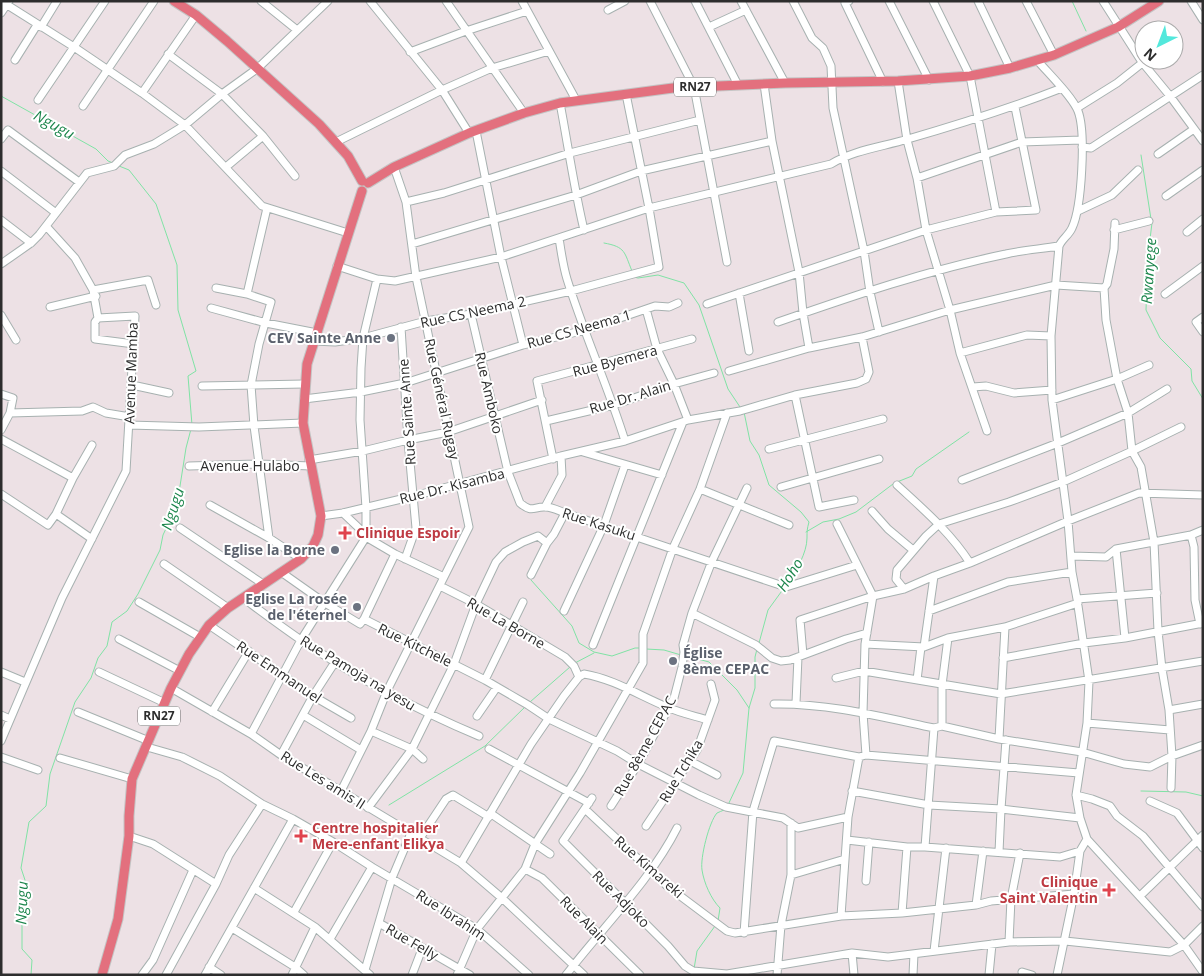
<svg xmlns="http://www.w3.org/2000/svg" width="1204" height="976" font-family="'Open Sans',sans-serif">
<rect width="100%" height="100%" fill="#ede1e5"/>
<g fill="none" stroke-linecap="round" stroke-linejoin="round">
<path stroke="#80e3a5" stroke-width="1" d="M1072,1L1086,31
M1,96L96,149L108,161L113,163
M1141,155L1151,219
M119,166L129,170L156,204L177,265L178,310L196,371L188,376L192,425
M1152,223L1148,255L1146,310L1160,338L1191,369L1192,381L1203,399
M604,243C626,247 624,252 632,271
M634,277L638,278L658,275L684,283L699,305L728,389L740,407
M744,412L750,441L759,455L769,485L801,512L809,522C807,529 807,531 807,538C807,553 796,571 788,583
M897,482L912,476L916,469L969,432
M806,532L823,522L839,519L856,512L893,484
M531,580L572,626L579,643L594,652L612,656L635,648H639
M759,643L768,610L784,588
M646,649L664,650L681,655
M687,656L709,662L737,690L749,708
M575,663L594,653
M530,702L570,667
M1141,791L1186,792L1203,796
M389,805L485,746L525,707
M728,805L743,773L749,708L755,688V657L757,649
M718,921L720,908C711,899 704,883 702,870C700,858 709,822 717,813C719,812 722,811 724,810
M694,969L697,951L715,926
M31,975L32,960L22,949V909L20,902L25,880L21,868L29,822L46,806L50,774L75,702L91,678L98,658L107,646L112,622L127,611L138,594L160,550L163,535L177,505L186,448L191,429"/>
<defs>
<path id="minor" d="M1,1L74,47L142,93L185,125L262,206L348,233
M261,1L297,30
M370,1L442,90L469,133
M446,1L524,113
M522,1L576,100
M650,1L694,87L727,262
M695,1L738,85
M741,1L785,83
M793,1L812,38L823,48L831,66L833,108L864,251L870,292L879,332
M849,1L845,3L883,82
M889,1L929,80
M933,1L970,76L996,212
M978,1L1010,68
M1026,1L1054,55
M1103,1L1142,62L1170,96L1203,141
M1191,1L1203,20
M608,10L625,1
M1,13L9,1
M41,27L57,1
M709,27L746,10
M1174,45L1177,43
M410,52L466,31L527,11
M168,54L222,94L263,136L295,176
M15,60L37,25
M1037,60C1048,73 1072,96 1078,111C1086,132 1082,207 1072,228C1069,235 1062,239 1059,246L1051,336L1052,400L1068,521L1072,572L1077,599L1089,681L1087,723L1076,795L1080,818L1087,839L1184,945L1203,972
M898,81L907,140L917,178L926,230L950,310L960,353L987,431
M764,84L772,141L799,272L803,313L809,348
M142,93L196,15
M38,100L105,1
M560,103C568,145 574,188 584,230
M83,106L154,1
M1077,108L1117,83L1146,60
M476,131L501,257L523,345
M1,139L8,130L79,182
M336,142L442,90L492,68L549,51
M1082,147L1091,148L1203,75
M1158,154L1194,129
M226,167L263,136
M1,171L56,213
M917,178L1022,142L1081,140
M1166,196L1203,170
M406,202L444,193L570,153L700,120
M1078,211L1112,195L1138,170
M1,220L31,243
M1114,230L1149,221
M1187,232L1203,219
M559,238C561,251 563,266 567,279C584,334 608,386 625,441
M412,244L576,195L641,171L772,141
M1,264L31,243L39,235L87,173L114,166L125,155L154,144L185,125L222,94L258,68L328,1
M337,266L377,279L395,281L501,257L649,208L831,164C854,150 882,147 908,139C960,124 1011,108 1062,88
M216,288L247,294L271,302L259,344L251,385L254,426L269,538
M1104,288L1107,284L1114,249L1115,223
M93,290L148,280L156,305
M739,293L749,351
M247,294L267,208
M1165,294L1203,266
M707,304L926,230L996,212L1036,210L1015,107
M50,307L96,296
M211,308L266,323L317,333
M646,309L657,349L674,384L688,420
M471,314L508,472L520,503C532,513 533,507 544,507C551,506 559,511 565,513L786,587L857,565
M1,315L16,340
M1203,317L1196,322L1203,332
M98,318L95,322V339L134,344
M778,322C853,296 928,270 1006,254C1023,250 1041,249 1059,246
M401,327L408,440L416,528L405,559
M314,341L335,342L363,338L426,321L471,314L571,291L659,267L649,208L626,94
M960,353L1027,335L1051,336
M729,371L809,348L862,337L950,310L1056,285L1104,288L1106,320L1117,379L1128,413L1132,451L1141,467L1154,542L1158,631L1162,669L1169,710L1172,756L1171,788
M132,385L169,393
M202,386L304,384
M973,387L986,386L1014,393L1052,390
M1,394L13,398L10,413L1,430
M795,395L819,507L854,500
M304,399L361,392L405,383L523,345L585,330L655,306L669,307L678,303
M1052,400L1117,379L1149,365
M10,413L82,411L93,407L106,413L130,417
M546,421L614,405L674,384L714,373
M129,425L199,427L303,423
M1,439L73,478
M769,449L883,419
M583,452L662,475
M553,459L537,381L692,339
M309,460L363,451L408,440L448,432L542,400
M189,466L259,464L311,466
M962,480L1058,443L1128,413L1167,389
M897,485C924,510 950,532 970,563
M781,487L879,459
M747,488L712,561L692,613L756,645L772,658L781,661L790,660L846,639L867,633
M700,489L789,525
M1,494L48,525L56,514L73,478L92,445
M210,505L269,538L301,559
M545,507L562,475L561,456
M872,511L888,529L913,550
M343,513L362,531L366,537L395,554L444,577
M56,514L92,539
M321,516L343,513L414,496L561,456L625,441L688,420L740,411L795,395L857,383L866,379L869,372L862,337
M837,524L873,596L865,644L863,713L866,755
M180,528L263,584
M1116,549L1125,638
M1072,556L1106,557L1116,549L1191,535
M164,564L228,608
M281,572L325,603L360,624L364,619L485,680L528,705L549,719L617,751L638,764L699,795L726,807L783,818L798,828L848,817
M531,575L547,543L554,534L565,513
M440,586L476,604L565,657L574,666L579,677
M904,589L896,579L897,570L926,536L939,524L1009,502L1063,482L1132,451L1181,427
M243,598C262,612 282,627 301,640C357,678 417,710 479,736
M1077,599L1157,593
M139,602L200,637
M564,611L604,525L625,465
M929,611L1008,582L1072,572
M364,619L395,554
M1200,624L1195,600L1194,547L1191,535L1203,530
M209,625L313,696L351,718
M119,639L180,671
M865,644L924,647L948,638L1005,627L1078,603
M593,645L683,422
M924,647L934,576
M803,655L800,620L873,596L904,589L934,576L970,563L1068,521L1139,493L1203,495
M1003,658L1084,643L1125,638L1203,623
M1,672L25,682
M99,672L165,703
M836,678L864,671L1001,694L1203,661
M485,680L523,602
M917,680L921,647
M171,688L251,734L281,755L461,863L503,899L584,975
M796,703L798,657
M774,704C828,703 882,717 934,728L942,726L999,739L1082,752L1124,764L1150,767L1172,756L1203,745
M1169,710L1203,704
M78,712L149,741
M212,712L249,651
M1,715L10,719
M303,715L361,750
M477,716L497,687
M1087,723L1170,730
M942,726V685L948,638
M371,731L412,749L423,759
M251,734L301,640L366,537V508L360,420L361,368L363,338L377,279
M999,739L1005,627
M1,741L62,598L126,471L135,316L98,318L93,290L75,258L46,226
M147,747L182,757L220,776L262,804L293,819L333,842L372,867L477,929L529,975
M489,749L589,803
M281,755L313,696L335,662
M1,757L38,770
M60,758L132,779
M690,761L717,775
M341,791L371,731L387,691L469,527L416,277L406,202L394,167
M852,791L929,805L1001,809L1080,818
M1076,795L1092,799L1110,806L1117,816L1143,836L1203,907
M592,798L563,841L668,946L685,966L693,971L727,974L852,953L888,957L1009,942L1065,941L1170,952L1184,945L1203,926
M1150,801L1177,813L1203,848
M611,806L638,764L674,698L682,667L684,652L683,645L692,613
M368,808L412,749L454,664L476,604L496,562L505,552L523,542L538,536L547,543
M585,809L667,886L727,931L735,933L841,916L902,913L976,905L991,901L1074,894
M490,813L550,854
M646,826L697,750L715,700L711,684
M129,836L153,844L216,884
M420,838L446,799L453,795L489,817
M847,840L907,847H925L1060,857L1080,851
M925,847L934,728
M999,852L1001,809L1006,740
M461,863L531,744L564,696L579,677L584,674C614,679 640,696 667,707C680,713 695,716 708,720
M525,869L542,878L640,975
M791,875L845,859
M866,881L869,842
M254,888L315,927L370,975
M1140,896L1203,835
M976,905L983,851
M294,912L333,842
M902,913L907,847
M841,916L848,817L859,757
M379,923L470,975
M232,928L295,967L304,975
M744,933L753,811L774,741L859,757L866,755L1079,773
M330,939L372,867
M1009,942L1011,899L1020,853
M934,951L946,848
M852,953L854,975
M209,967L221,975
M365,970L392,878L411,833
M1022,972L1032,975
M142,975L153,960L193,870
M166,975L216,884L229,855L262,804
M205,975L293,819
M292,975L315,927
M412,975L422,949
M457,975L477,929L525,869L535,844L580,773L643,663V634L673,548L700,489L727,413
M566,975C602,928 651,880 677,828
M777,975L781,925L791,875V823
M913,975L914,954
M989,975L992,944
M1057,975L1074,894L1080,851L1087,839"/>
<path id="major" d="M174,1L196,15L227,41L319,124L348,156L362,181
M368,183L394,167L469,133L524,113L560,103L673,88L785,83L898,81L970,76L1010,68L1054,55L1118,27L1159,1
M102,975L118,919L129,836V816L132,779L171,688L189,654L209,625L228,608L301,559L313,546L318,535L321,516L303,423L307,364L362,191"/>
</defs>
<use href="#minor" stroke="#a7b1b0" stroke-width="9"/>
<use href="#major" stroke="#c4c4c4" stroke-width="11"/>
<use href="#minor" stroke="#fff" stroke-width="7"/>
<use href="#major" stroke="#e3707e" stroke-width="9"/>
</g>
<g fill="#6b7280" stroke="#fff" stroke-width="2">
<circle cx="391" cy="338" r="5"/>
<circle cx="335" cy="550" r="5"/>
<circle cx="357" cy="607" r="5"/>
<circle cx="673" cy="661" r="5"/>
</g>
<g fill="#e0444e" stroke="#fff" stroke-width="2">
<path d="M342.5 525.5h5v5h5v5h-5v5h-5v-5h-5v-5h5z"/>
<path d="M298.5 828.5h5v5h5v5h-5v5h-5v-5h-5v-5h5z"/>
<path d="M1106.5 882.5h5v5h5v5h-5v5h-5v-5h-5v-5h5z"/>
</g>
<g text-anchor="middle" stroke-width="4" stroke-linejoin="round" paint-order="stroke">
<g fill="#fff" stroke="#6c6c6c" stroke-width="1">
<rect x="674" y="77.5" width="42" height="19" rx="4"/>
<rect x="138" y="706.5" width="42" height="19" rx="4"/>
</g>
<g font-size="12" font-weight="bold" fill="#2d2d2d">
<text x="695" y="91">RN27</text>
<text x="159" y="720">RN27</text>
</g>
<g font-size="14" fill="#2d2d2d" stroke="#fff">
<text transform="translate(473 312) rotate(-12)" y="5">Rue CS Neema 2</text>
<text transform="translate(579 329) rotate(-16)" y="5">Rue CS Neema 1</text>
<text transform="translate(615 361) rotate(-15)" y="5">Rue Byemera</text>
<text transform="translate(131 373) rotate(-88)" y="5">Avenue Mamba</text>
<text transform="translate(489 393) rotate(77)" y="5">Rue Amboko</text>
<text transform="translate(630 397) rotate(-17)" y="5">Rue Dr. Alain</text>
<text transform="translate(442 399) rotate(78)" y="5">Rue Général Rugay</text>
<text transform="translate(407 412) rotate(-94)" y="5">Rue Sainte Anne</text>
<text x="250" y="471">Avenue Hulabo</text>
<text transform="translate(452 486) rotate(-14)" y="5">Rue Dr. Kisamba</text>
<text transform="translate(599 524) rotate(18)" y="5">Rue Kasuku</text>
<text transform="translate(506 623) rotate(30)" y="5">Rue La Borne</text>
<text transform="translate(415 645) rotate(26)" y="5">Rue Kitchele</text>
<text transform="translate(279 672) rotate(34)" y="5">Rue Emmanuel</text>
<text transform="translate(358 673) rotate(31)" y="5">Rue Pamoja na yesu</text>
<text transform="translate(645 746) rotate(-61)" y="5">Rue 8ème CEPAC</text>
<text transform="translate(681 771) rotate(-59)" y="5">Rue Tchika</text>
<text transform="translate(323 780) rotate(32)" y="5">Rue Les amis II</text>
<text transform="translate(649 867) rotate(41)" y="5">Rue Kimareki</text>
<text transform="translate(621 899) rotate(45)" y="5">Rue Adjoko</text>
<text transform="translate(451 915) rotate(33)" y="5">Rue Ibrahim</text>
<text transform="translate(584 920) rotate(45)" y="5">Rue Alain</text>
<text transform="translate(412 942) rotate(30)" y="5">Rue Felly</text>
</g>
<g font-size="14" font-weight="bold" fill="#5b616d" stroke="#fff" text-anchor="end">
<text x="381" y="343">CEV Sainte Anne</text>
<text x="325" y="555">Eglise la Borne</text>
<text x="347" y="604">Eglise La rosée<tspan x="347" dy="16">de l'éternel</tspan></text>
<text x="683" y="658" text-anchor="start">Église<tspan x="683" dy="16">8ème CEPAC</tspan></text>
</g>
<g font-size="14" font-weight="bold" fill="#be3a42" stroke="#fff" text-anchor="start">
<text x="356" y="538">Clinique Espoir</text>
<text x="312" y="833">Centre hospitalier<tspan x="312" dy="16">Mere-enfant Elikya</tspan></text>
<text x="1098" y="887" text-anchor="end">Clinique<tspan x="1098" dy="16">Saint Valentin</tspan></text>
</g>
<g font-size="15" font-style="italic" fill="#1b854b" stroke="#fff">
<text transform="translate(54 125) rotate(29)" y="5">Ngugu</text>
<text transform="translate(1149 271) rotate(-86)" y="5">Rwanyege</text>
<text transform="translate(173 509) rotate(-72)" y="5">Ngugu</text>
<text transform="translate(790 575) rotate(-58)" y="5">Hoho</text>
<text transform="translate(22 903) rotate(-88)" y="5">Ngugu</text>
</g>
</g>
<rect width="1204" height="976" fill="none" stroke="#2d2d2d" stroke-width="5"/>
<g transform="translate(1159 45) rotate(222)"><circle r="24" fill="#ffffff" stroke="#ababab"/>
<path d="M0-4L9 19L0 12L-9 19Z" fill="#53e8dc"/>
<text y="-8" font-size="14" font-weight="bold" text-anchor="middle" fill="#2d2d2d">N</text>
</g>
</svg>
